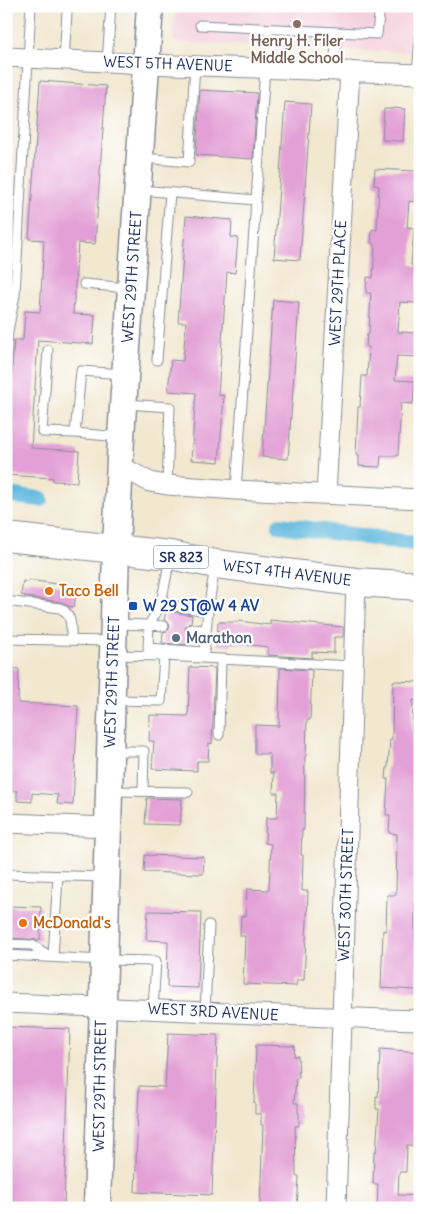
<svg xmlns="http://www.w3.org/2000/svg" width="426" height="1214" font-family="Delius,sans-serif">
<rect width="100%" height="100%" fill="#fff"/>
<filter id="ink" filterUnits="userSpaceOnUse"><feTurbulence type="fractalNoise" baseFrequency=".02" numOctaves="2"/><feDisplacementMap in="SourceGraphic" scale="10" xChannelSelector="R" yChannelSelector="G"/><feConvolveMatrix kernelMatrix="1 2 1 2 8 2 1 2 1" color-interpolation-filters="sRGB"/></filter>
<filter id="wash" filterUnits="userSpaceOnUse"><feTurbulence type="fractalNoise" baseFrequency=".0096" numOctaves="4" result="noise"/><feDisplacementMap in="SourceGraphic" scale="20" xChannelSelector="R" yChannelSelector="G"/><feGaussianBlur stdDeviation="1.12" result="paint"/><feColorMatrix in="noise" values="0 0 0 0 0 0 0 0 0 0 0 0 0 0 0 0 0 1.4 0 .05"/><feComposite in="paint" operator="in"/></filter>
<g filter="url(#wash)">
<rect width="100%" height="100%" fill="#f2e8d0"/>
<path fill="#f4cfdc" d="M176,6H420V53L173,42Z"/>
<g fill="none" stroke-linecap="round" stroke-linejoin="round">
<path stroke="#60b9de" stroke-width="16" d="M6,495L41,499
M280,525L403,542L420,543"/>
</g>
<g id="blocks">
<path fill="#e3a0d6" d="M40,81L106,86L95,244L78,243L73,314L95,315L93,344L38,340L31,448L79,451L77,482L53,481V478L6,475V459L14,340H23L25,311L40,312L44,240L29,239Z
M200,90L257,93L253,159L196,155Z
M285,102L311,104L300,260L274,258Z
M393,108L405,109L403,141L382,140L384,109H393Z
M375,169L416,171L414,202L409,201L407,227L414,228L411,265L419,266L416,303L400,302L398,332L420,333V357L397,356L395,380L415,381L413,404L401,403L398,456H381L380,467L359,466V456L356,455L358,407H360L362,376H367L369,347H366L367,334H369L371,293H366L367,277L373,278L375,244L371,243L372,229L377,230L379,186L374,185Z
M186,216L232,220L231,237L238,238L235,273L227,272L218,395L224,396L219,462L191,460L196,393L168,391L171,360L183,361L186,322H178Z
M273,300L299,302L288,459L262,457Z
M29,580L77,587L74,607L68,606L61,602L26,597V596L21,595L23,581L28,582Z
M166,611L192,615L191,623L188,624L185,628L186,632L190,635L189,645L162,643L163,632L167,631L170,627L169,623L164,620Z
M270,620L343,627V637H334V653L312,652V658L268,655V647L232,643V646L217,645L218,622H238V621L270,625Z
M190,667L215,668L212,744L209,743L208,761H197V771L152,769L154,741H149L150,715L188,716Z
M6,668L19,669L18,703L78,706L73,805L57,804L58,795L32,793V802L17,801V791L6,790L7,753H6Z
M280,668L312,670L310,720H307L306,756H305L304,830H302L301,855H303L302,891H308L307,919L304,980H297L296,986L243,984L245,936H240L241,916H246L247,889L269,890L271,844L265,843L266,818H277L278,793H273L274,773H270V754H255V725L279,726Z
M393,681L420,682V701L413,700L412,732H420V887H415V939H420V956H419L417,990L381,988L383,930L386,931L387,895H396L397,834L389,833L390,815H386L388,779H386L387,767H388L390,740H392Z
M147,798L182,799L180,825L145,824Z
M145,855L204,857L203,874L144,872Z
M6,906L41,907L40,940L6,938Z
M148,911L201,912L198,988L167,987L168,941L146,940Z
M6,1027L70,1029L64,1208H6Z
M168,1033L218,1035L212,1195L135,1192L139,1086L165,1087Z
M256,1045L295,1046L294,1056H298L299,1078H296L294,1103H298V1113H299V1126H295L296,1176H299L297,1208H260L263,1125H261V1114H255V1103H254Z
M380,1049L420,1052L419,1146L407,1145L406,1172H399L398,1195L420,1196V1208H377L378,1184H373L374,1151L376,1152L379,1109H376V1096L378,1097Z"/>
</g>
</g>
<g filter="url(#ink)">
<use href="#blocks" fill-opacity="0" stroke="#868c97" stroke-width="1"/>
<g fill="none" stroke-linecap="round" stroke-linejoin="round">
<defs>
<path id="lane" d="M200,25L337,32
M64,60L67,12
M107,62L111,6
M334,70L337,32L377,34L380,6
M417,74L420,39
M143,158L189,162L195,65
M140,190L256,200L265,68
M84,284L128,288
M48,350L42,432L75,433
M6,356L8,331L15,295L31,6
M157,360L170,193
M126,404L170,407L167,485
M120,437L75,433L81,371L123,374
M236,490L256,200
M170,558L161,604L208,611
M6,601L60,608C73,615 71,627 71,640
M161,604L149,625L164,626
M116,624L149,625L148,648L204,652L208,611L215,566
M191,629L206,630
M6,639L111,641
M164,656L221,659L219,735
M221,659L353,666
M115,700L161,701L164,656L116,655
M113,751H144L143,791
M112,791L188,792
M6,874L103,877
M6,944L32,945L50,956
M6,955L103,960L156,961L153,1009
M53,957L58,876
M205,1012L209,925"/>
<path id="street" d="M6,57L146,64L420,74
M120,466L150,482L167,485L236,490L420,499
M326,494L350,71
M6,823L108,827
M6,1003C144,1009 282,1016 420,1020
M336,1208L356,582"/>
<path id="secondary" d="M97,1208L116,549L121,437L150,6"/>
<path id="primary" d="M6,537L170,555L216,564L356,582L420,586"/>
</defs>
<use href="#lane" stroke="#868c97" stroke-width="11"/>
<use href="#street" stroke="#868c97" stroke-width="21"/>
<use href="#secondary" stroke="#868c97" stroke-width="29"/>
<use href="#primary" stroke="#868c97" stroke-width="30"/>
<use href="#lane" stroke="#fff" stroke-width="9"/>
<use href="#street" stroke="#fff" stroke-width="19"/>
<use href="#secondary" stroke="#fff" stroke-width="26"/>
<use href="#primary" stroke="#fff" stroke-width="28"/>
</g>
</g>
<circle fill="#8d6e63" stroke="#fff" stroke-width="2" cx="297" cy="24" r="5"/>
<g fill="#e8710a" stroke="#fff" stroke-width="2">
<circle cx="49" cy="591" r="5"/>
<circle cx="23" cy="923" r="5"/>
</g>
<rect fill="#1a4fb4" stroke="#fff" stroke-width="2" x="128" y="601" width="10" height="10" rx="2.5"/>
<circle fill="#5c6f8a" stroke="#fff" stroke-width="2" cx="176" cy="638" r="5"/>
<g text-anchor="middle" stroke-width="4.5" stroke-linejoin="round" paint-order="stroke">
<rect fill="#fff" stroke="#5f6d8e" stroke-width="1" x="153.5" y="545.5" width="55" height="23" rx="4"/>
<g font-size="14" font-weight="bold" fill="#1b2f5e">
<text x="181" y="562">SR 823</text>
</g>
<g font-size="15" font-weight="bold" fill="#785e54" stroke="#fff">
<text x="297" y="46">Henry H. Filer<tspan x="297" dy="17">Middle School</tspan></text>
</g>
<g font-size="15" fill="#1b2f5e" stroke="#fff">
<text transform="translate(168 64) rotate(2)" y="5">WEST 5TH AVENUE</text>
<text transform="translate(132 277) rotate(-86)" y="5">WEST 29TH STREET</text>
<text transform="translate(338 283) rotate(-87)" y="5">WEST 29TH PLACE</text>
<text transform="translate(287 573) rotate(7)" y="5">WEST 4TH AVENUE</text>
<text transform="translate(112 682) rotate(-88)" y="5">WEST 29TH STREET</text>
<text transform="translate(346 895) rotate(-88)" y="5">WEST 30TH STREET</text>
<text transform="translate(213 1012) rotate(3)" y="5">WEST 3RD AVENUE</text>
<text transform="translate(100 1086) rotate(-89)" y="5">WEST 29TH STREET</text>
</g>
<g font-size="15" font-weight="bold" fill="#c56008" stroke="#fff" text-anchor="start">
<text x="59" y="596">Taco Bell</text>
<text x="33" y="928">McDonald's</text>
</g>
<g font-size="15" font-weight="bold" fill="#164399" stroke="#fff" text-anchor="start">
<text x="143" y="611">W 29 ST@W 4 AV</text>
</g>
<g font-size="15" font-weight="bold" fill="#4e5e75" stroke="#fff" text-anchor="start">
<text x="186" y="643">Marathon</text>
</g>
</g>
<rect width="426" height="1214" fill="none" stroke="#fff" stroke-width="25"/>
</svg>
